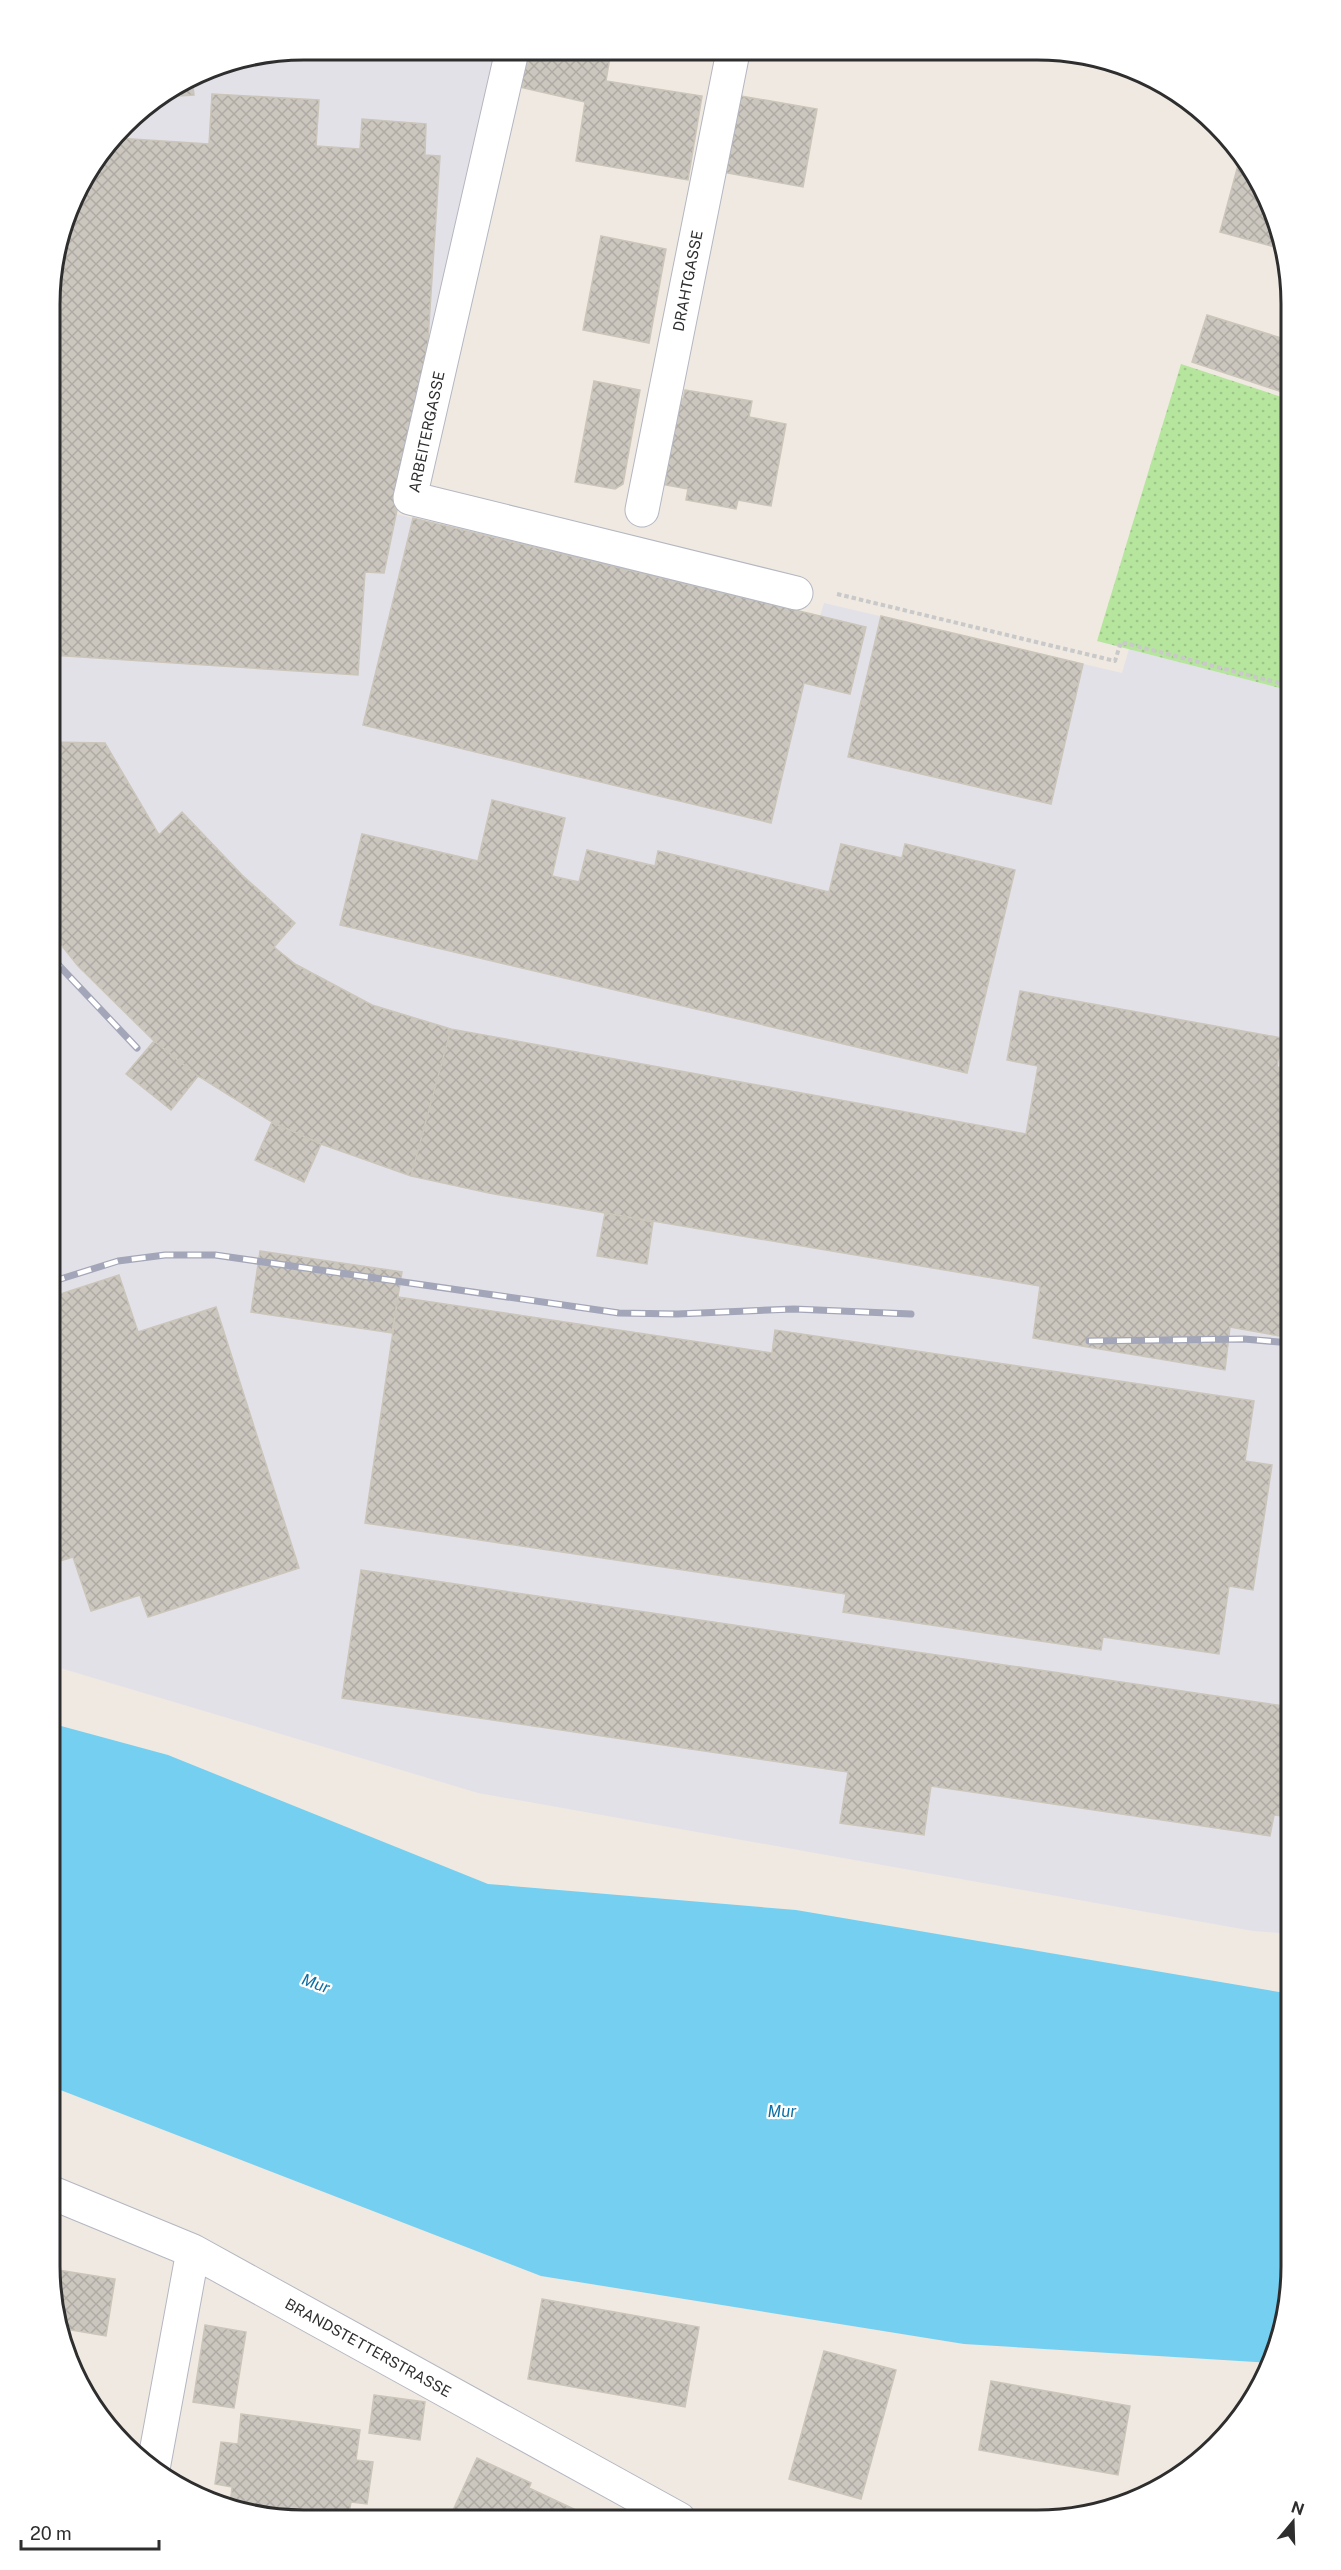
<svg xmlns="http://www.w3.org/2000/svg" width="1341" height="2570" font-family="'Public Sans',sans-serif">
<defs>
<pattern id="grass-dots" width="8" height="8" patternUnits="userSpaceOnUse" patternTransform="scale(1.5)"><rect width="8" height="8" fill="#b6e59e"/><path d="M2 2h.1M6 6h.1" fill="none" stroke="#9dc588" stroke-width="1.8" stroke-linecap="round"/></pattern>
<pattern id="building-cross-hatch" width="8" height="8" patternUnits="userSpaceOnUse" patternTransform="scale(1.5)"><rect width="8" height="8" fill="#cbc7bf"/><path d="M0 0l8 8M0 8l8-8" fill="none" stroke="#afaba4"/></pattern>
</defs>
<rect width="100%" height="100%" fill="#efe9e1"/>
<path fill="#e3e1e8" d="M304,50L499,51L426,370L396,514L820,616L824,603L1122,673L1129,649L1291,691V1934L1253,1931L478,1793L50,1665L52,271L76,191L136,113L207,69Z"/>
<path fill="url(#grass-dots)" d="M1181,364L1291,400V691L1097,641Z"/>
<path fill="#75cff0" d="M50,1723L168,1755L488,1884L796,1910L1291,1994V2283L1272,2363L964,2344L541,2276L50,2086Z"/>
<path fill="url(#building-cross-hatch)" stroke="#cbc5ba" stroke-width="1.5" d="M523,51H611L606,81L702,96L688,180L576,161L585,102L515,86Z
M192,78L194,95L161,97Z
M212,94L319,100L316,146L360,149L362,119L426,124L425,155L440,156L426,370L384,573L365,572L358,675L51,655L52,271L76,191L117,138L209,144Z
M735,95L817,109L803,187L722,172Z
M1241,154L1248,162L1278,223L1282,249L1220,232Z
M601,236L666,249L649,343L583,330Z
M1207,315L1291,341V395L1192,362Z
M594,381L640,390L623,484L615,489L575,482Z
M685,390L752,401L749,417L786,424L771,506L738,500L736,509L686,500L688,489L655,483L671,397L683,399Z
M413,518L866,627L850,694L804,683L771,823L363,725Z
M881,616L1083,664L1051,804L848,757Z
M51,742L105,743L159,835L182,812L242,875L295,923L274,947L295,964L372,1005L451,1029L411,1176L321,1144L272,1122L198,1076L154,1041L78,966L51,932Z
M492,800L565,818L552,876L579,882L587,850L655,866L658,851L829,892L841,844L902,858L905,844L1015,870L967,1073L340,925L362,834L478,861Z
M1020,991L1282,1038L1277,1067L1291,1069V1338L1230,1327L1225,1370L1033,1338L1040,1286L605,1213L489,1193L411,1176L451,1029L1026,1134L1038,1066L1007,1060Z
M154,1041L198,1076L171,1110L126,1074Z
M272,1122L321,1144L304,1182L255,1160Z
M605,1213L653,1222L647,1264L597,1256Z
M260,1251L402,1272L392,1333L251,1312Z
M119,1275L138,1332L216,1307L299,1568L148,1617L140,1595L91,1611L73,1557L50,1564L51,1297Z
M398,1297L772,1353L775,1330L1254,1401L1245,1461L1272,1465L1253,1590L1229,1586L1219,1654L1103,1637L1101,1650L843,1612L846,1594L365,1523Z
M361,1570L1290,1707L1283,1757L1291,1758V1817L1274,1815L1270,1836L931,1786L924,1835L840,1823L848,1772L342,1698Z
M58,2270L115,2279L106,2336L60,2328L54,2295Z
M542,2299L699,2327L685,2407L528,2379Z
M205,2325L246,2332L234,2408L193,2402Z
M824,2351L896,2370L861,2499L789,2479Z
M991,2381L1130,2406L1118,2475L979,2450Z
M374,2395L425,2402L420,2440L369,2433Z
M241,2414L360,2430L356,2460L373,2462L367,2504L351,2502L348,2518H271L230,2506L232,2487L215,2484L221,2442L238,2444Z
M477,2458L531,2483L529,2488L595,2519H449Z"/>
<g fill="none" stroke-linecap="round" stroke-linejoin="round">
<defs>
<path id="minor" d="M512,51L410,498L796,593
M642,510L733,52
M50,2192L193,2251L679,2519
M153,2469L193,2251"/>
</defs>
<use href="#minor" stroke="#b4b7c1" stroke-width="35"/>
<path stroke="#c9c9c9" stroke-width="4" stroke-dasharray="4.5 3" stroke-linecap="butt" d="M837,594L1115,661L1121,642L1291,686"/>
<use href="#minor" stroke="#fff" stroke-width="33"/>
<defs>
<path id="rail" d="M51,957L137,1048
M51,1282L118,1261L165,1255H215L619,1313L677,1314L794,1309L911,1314
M1089,1341L1244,1339L1291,1343"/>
</defs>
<use href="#rail" stroke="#a3a6b8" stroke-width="7"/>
<use href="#rail" stroke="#fff" stroke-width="4.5" stroke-dasharray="14" stroke-linecap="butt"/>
</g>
<g text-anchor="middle" stroke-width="4.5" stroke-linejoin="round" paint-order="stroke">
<g font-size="15" fill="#2e2e2e" stroke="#fff">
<text transform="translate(688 281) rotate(-79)" y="5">DRAHTGASSE</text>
<text transform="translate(427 432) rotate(-78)" y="5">ARBEITERGASSE</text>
<text transform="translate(368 2348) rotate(29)" y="5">BRANDSTETTERSTRASSE</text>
</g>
<g font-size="16" font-style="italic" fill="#0d6fa3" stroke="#fff">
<text transform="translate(316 1983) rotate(20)" y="6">Mur</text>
<text x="782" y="2117">Mur</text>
</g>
</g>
<path d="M0 0H1341V2570H0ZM304 60H1037A244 244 0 0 1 1281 304V2266A244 244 0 0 1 1037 2510H304A244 244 0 0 1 60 2266V304A244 244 0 0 1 304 60Z" fill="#fff" fill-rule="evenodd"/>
<path fill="none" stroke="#2e2e2e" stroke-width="3" d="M304 60H1037A244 244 0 0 1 1281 304V2266A244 244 0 0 1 1037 2510H304A244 244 0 0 1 60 2266V304A244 244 0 0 1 304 60Z"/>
<g transform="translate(1293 2522) rotate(19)" stroke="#ffffff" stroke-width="4.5" paint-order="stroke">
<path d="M0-4.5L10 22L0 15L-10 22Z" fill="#2e2e2e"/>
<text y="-9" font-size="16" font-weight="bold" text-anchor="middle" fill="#2e2e2e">N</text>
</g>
<path d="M21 2540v9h138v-9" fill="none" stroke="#2e2e2e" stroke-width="3"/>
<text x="30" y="2540" font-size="18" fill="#2e2e2e" stroke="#ffffff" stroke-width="4.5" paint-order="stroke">20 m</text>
</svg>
